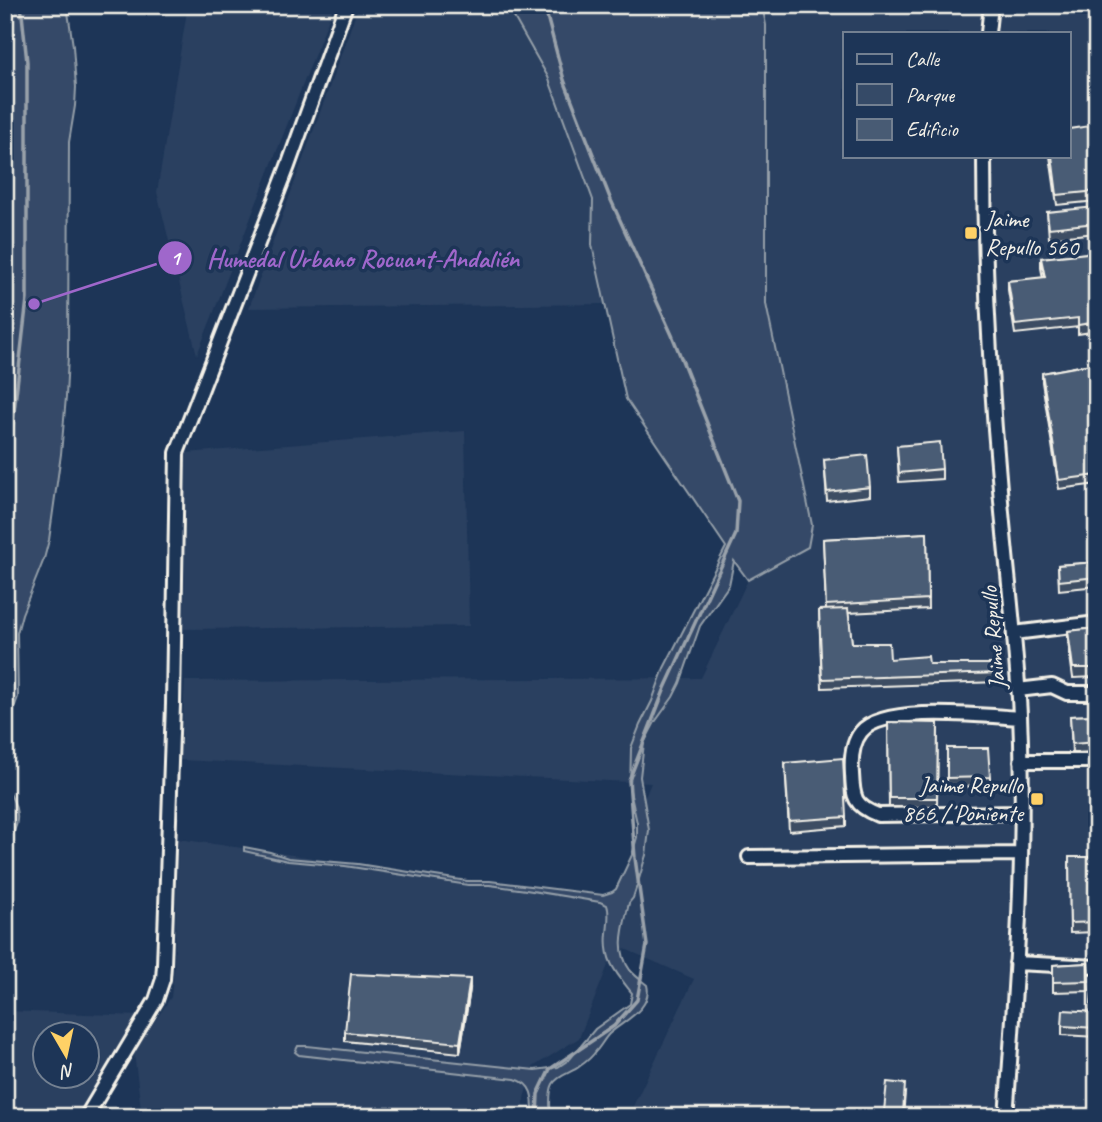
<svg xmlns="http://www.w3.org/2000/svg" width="1102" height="1122" font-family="Caveat,sans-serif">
<rect width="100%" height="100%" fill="#1d3557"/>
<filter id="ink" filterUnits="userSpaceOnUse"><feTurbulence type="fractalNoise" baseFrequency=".0143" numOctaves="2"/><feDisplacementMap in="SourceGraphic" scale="14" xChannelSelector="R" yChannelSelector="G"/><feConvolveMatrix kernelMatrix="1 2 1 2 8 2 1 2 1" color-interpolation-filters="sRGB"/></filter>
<g filter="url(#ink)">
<path fill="#2a4060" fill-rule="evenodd" d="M188,5H334L197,355L157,192Z
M359,5H507L548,77L593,200L592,245L605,304L249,308Z
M762,5H1097V1117H1015L991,1115V1117H628L694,979L616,945L579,1038L533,1067L524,1098V1117H142L134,1053L171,997L174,972L178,839L630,902L647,858L643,802L651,783L180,760L185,681L701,678L748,580L808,547L812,525L766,304V25ZM845,33H1069V156H845Z
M465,431L469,626L184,629L186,453Z
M5,1011L140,1016L76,1117H5ZM46,1034H88V1076H46Z"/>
<path fill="#354a67" stroke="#949ea8" stroke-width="2" d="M5,5H67L73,46L76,87L75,106L69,142L68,356L66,397L61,454L49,540L44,559L22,614L17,633L18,697L11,716L5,741Z
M507,5H762L766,25V304L812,525L808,547L748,580L734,561L729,585L700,626L680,683L673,697L655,722L644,743L640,777L649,830L646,855L639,879L633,898L629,903C624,926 615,949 630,970C635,976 641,980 647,985C653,1009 623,1021 609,1034C604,1039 601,1046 596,1051C592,1057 586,1062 580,1066C572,1073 559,1074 553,1084C548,1093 551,1107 550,1117H533C533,1099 534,1084 515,1079L299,1055L295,1052L298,1046H307L535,1070L558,1067L570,1059L595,1029L630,1004L632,993C616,973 604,961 607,933C608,923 610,913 607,905L600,902L526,890L490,885H468L345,866L288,861L244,851V847L270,852L288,858L358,864L467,881H490L603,895L612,892L616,889L632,855L637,837V823L630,791L631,748L640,725L652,701L664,668L726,547L626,399L592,245L593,200L548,77Z
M5,785C17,804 25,825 5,842Z"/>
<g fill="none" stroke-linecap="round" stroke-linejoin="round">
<path stroke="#9aa2ab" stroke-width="3.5" d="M5,474L12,429L27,299V62L21,5
M537,1117L538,1094L550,1069L614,1026L637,1000L647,945L635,858L629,780L665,688L736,534L738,501L672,335L610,198L564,80L544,5"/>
<defs>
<path id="minor" d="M988,33L991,5
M984,156C984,267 990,378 1000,489C1006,564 1016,639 1020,715C1026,849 1016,983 1006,1117
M1014,633L1097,623
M1018,690L1052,686L1067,693H1097
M1020,718C985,716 883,704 861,732C852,743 851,760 852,774C853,797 854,806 878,815L1021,813
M1021,761H1097
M749,857L1021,854
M1016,963L1097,967
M86,1117L156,1000L163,979L164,965L173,704L177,453L288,166L346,5"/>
</defs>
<use href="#minor" stroke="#f4f1e8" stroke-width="18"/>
<use href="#minor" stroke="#1d3557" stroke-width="12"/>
</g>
<path fill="#3e4e64" stroke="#f4f1e8" stroke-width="2" d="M1097,125V201L1057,205L1050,156H1069Z
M1047,212L1096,223V233L1049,238Z
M1097,252V484L1059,489L1042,382V373L1095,363L1091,332L1078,334V327L1015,334L1008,290V281L1043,278L1041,268V258Z
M897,446L942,469V479L899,482Z
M824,460L870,487V496L827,501Z
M927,533L928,609L848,613L852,643L890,659L999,673V682L822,688L819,610H826L823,539Z
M1097,562V586L1059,590L1058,565Z
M1097,628V677L1073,678L1068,641V631Z
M1097,715V752L1072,753L1070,716Z
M888,722L938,723L937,807H889Z
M947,748L990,777V786L947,787Z
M785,763L846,817V826L789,831Z
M1069,857H1097V932L1070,933Z
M1088,963L1089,991L1053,992V965Z
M470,989L460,1053L345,1041V1032Z
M1097,995V1037L1062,1035V1026L1091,1012V1006Z
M905,1093L903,1117H884V1111Z"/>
<path fill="#324051" stroke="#f4f1e8" stroke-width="2" d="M470,979V989L460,1053V1043Z"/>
<path fill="#485b74" stroke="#f4f1e8" stroke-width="2" d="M1097,125V191L1057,195L1052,156H1069V129Z
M1095,207L1096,223L1049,228L1047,212Z
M1097,252V322L1078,325V318L1015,325L1008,281L1045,277L1041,258Z
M1097,327V355H1095L1091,328Z
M1097,363V475L1059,480L1042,373Z
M940,442L942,469L899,473L897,446Z
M867,455L870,487L827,492L824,460Z
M927,533L928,599L826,605L823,539Z
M1097,562V577L1059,581L1058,565Z
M848,609L852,643H889L890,659L928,656L929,664H996L999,673L822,679L819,610Z
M1097,628V668H1073L1068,631Z
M1097,715V742L1072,744L1070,716Z
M888,722L938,723L937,798H889Z
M947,748H988L990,777L947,778Z
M843,758L846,817L789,821L785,763Z
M1069,857H1097V922L1070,923Z
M1088,963L1089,981L1053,982V965Z
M351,974L470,979L460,1043L345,1032Z
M1092,994L1097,995V1007L1091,1006Z
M1063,1010L1097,1012V1028L1062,1026Z
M887,1082L905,1084L903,1113L884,1111Z"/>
</g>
<g fill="#ffd166" stroke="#1d3557" stroke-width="2.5">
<rect x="964" y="226" width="14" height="14" rx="3.5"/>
<rect x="1030" y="792" width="14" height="14" rx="3.5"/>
</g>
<g text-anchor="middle" stroke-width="7" stroke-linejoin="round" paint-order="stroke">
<g font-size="24" fill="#f4f1e8" stroke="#1d3557" text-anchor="start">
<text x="985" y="227">Jaime<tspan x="985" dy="28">Repullo 560</tspan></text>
<text x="1023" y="793" text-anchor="end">Jaime Repullo<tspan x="1023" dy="28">866 / Poniente</tspan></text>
</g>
<g font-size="24" fill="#f4f1e8" stroke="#1d3557">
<text transform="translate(993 638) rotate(-95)" y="8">Jaime Repullo</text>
</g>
</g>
<path fill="none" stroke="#9f67cb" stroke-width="2.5" d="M34 304L175 258"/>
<g fill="#9f67cb" stroke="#1d3557" stroke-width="2.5">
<circle cx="34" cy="304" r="7"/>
<circle cx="175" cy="258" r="18"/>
</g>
<g font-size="21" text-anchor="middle" font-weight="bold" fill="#fff">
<text x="175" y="265">1</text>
</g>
<g font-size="26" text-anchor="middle" font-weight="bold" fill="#9f67cb" stroke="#1d3557" stroke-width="7" stroke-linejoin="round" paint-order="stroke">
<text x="363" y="267">Humedal Urbano Rocuant-Andalién</text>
</g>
<rect width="1102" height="1122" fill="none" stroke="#1d3557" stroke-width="28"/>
<rect x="14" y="14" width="1074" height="1094" fill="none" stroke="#f4f1e8" stroke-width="2.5" filter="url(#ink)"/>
<rect x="843" y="32" width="228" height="126" fill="#1d3557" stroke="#738091" stroke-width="2"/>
<rect x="857" y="54" width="35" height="10" fill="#1d3557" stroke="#738091" stroke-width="2"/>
<text x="906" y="66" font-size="21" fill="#f4f1e8">Calle</text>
<rect x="857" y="84" width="35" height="21" fill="#354a67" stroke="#738091" stroke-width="2"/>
<text x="906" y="102" font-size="21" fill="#f4f1e8">Parque</text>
<rect x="857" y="119" width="35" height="21" fill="#485b74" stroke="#738091" stroke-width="2"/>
<text x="906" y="136" font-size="21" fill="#f4f1e8">Edificio</text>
<g transform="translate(66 1055) rotate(171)"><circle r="33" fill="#1d3557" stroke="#738091" stroke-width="2"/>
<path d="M0-5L12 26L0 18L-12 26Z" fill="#ffd166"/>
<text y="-10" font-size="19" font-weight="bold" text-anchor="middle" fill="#f4f1e8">N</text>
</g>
</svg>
